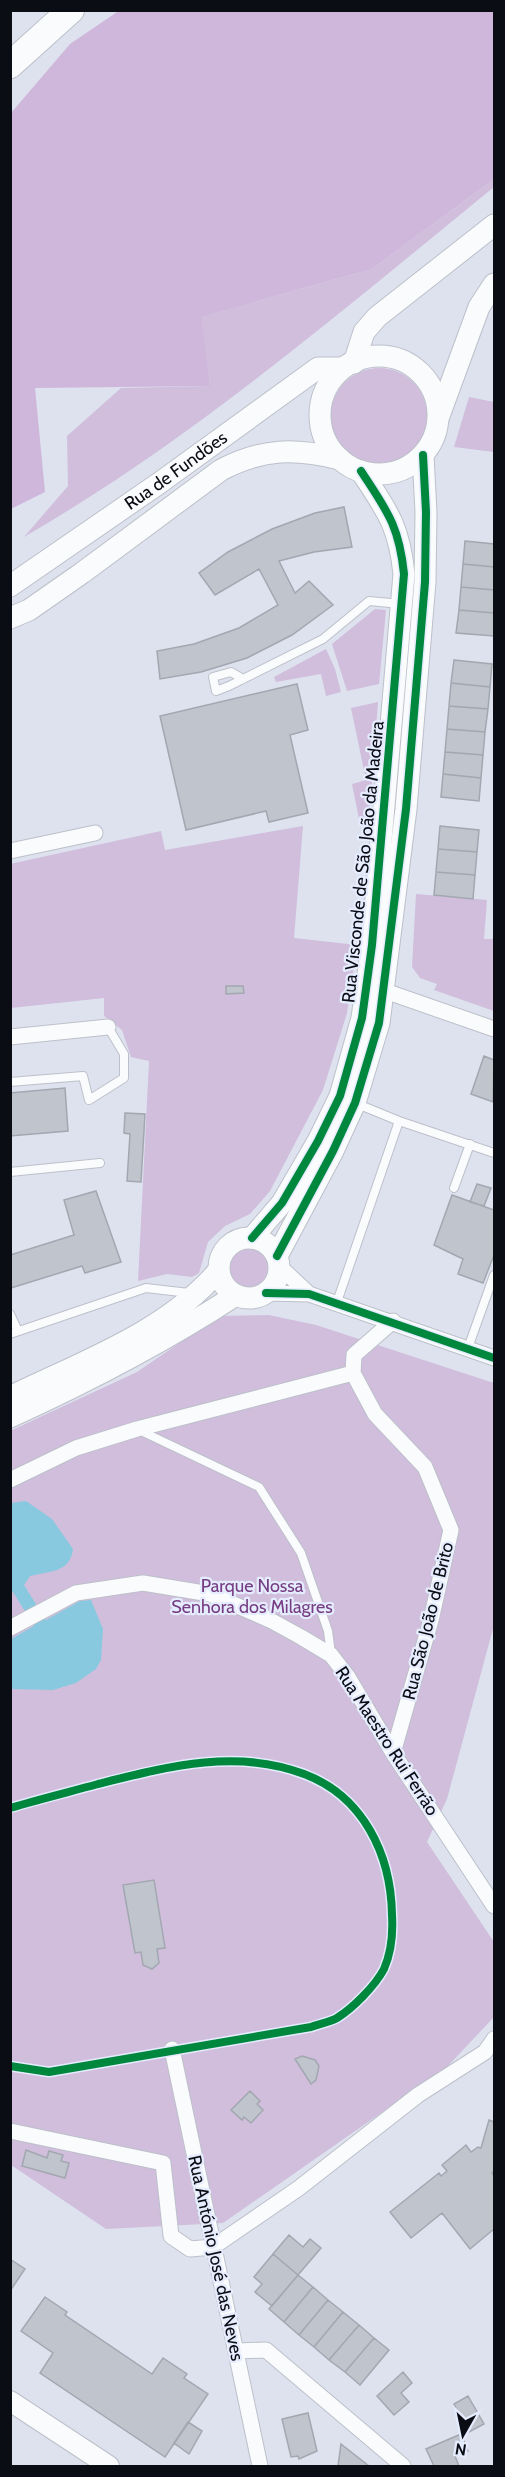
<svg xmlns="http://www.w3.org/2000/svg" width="505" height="2477" font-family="Cabin,sans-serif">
<rect width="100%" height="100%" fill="#dde2ee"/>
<path fill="#d0bedc" d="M494,179V187C343,310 193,439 24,537L68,486L67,436L121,388L210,386L200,317L372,269Z
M331 416a48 48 0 1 1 96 0a48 48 0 1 1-96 0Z
M469,397L494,402V452L454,447Z
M375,609L386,610L379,684L347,691L332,644Z
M326,649L335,669L341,692L326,696L321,674L276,682L274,677Z
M378,702L369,824H360L352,784L366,780L351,708Z
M303,826L294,938L357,945L347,1013L323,1090L270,1191L250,1214L225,1226L208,1242L199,1273L192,1277L167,1274L138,1281L149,1061L131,1057L122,1030L104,1016V998L11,1008L10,864L161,831L165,850Z
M416,894L487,900L484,939H494V1011L434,990L437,984L420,978L412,967Z
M230 1268a19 19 0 1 1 38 0a19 19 0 1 1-38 0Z
M269,1315L316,1325L494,1383V1625L447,1799L427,1842L494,1942V2017L447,2067L223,2223L106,2229L11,2165L10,1431L137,1372L219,1316Z"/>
<path fill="#ceb7db" d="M120,10L494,11V179L372,269L201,317L210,386L35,388L45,492L11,509V113L70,44Z"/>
<path fill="#89c9df" d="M26,1501L52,1519L73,1549C70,1573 50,1571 30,1576L24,1585L46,1620L80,1601L91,1600L103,1629L101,1660L96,1669L76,1683L53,1690L11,1689V1639L34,1626L13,1592L11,1593V1503Z"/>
<path fill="#bfc4cd" stroke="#a2a7b0" stroke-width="1.5" d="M344,507L352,547L314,552L279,561L295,593L309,581L333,605L292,635L247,658L201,672L160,679L157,651L194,644L239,628L278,605L259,569L215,595L199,573L228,552L272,529L315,513Z
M465,541L494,544V567L463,564Z
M463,564L494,567V590L461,587Z
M461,587L494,590V613L459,610Z
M459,610L494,613V636L456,633Z
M454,660L492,664L490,687L451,683Z
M451,683L490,687L488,709L449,706Z
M297,684L308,730L290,735L308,813L269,822L266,811L186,830L160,716Z
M449,706L488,709L485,732L447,729Z
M447,729L485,732L483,755L445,752Z
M445,752L483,755L481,778L443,774Z
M443,774L481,778L479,801L441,797Z
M440,826L479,830L477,852L438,849Z
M438,849L477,852L475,875L436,872Z
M436,872L475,875L473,899L434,895Z
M226,986H243L244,993L226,994Z
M484,1056L494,1060L493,1102L471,1094Z
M65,1088L68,1131L10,1136V1093Z
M125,1113L145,1114L141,1182L127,1181L130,1134L124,1133Z
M477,1184L491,1188L484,1206L470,1202Z
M96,1191L121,1262L85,1273L82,1266L11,1288L10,1255L74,1235L64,1200Z
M452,1195L494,1210V1255L483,1283L458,1274L463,1259L434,1245Z
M154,1880L165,1948L157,1949L159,1963L152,1969L143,1965L141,1952L135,1953L123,1885Z
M302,2056L315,2060L319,2066L316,2080L311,2084L295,2059Z
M250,2091L260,2101L257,2104L263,2110L251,2123L244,2117L242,2120L231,2110Z
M489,2120L494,2122V2171L492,2173L494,2176V2229L470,2249L442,2213L411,2238L390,2212L439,2173L441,2176L447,2171L442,2165L466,2145L471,2152L478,2147L481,2148Z
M26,2150L47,2158L49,2151L63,2155L61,2161L69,2163L65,2178L22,2166Z
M289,2235L303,2247L310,2239L321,2248L298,2275L273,2254Z
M273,2254L298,2275L272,2306L255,2292L262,2284L254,2277Z
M10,2259L25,2269L10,2291Z
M298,2275L313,2287L284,2322L269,2309Z
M313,2287L328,2300L299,2335L284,2322Z
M45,2297L67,2312L65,2315L152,2374L163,2358L187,2374L184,2378L208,2394L165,2457L40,2373L53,2353L21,2331Z
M328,2300L343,2312L314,2347L299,2335Z
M343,2312L359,2325L329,2360L314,2347Z
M359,2325L374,2338L345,2372L329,2360Z
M374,2338L389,2350L360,2385L345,2372Z
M403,2372L412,2383L401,2393L409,2402L394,2415L377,2396Z
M468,2396L484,2424L469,2432L454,2404Z
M308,2413L317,2451L299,2459L298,2456L291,2457L282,2419Z
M188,2422L202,2431L189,2454L174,2443Z
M461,2434L468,2451L455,2456L459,2466H434L426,2449Z
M341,2444L369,2466H338Z"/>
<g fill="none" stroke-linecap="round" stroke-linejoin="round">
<defs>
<path id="service" d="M243,679L231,672L213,677L216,691L229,686L323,639L369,601L401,604
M10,1082L83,1076L89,1100L124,1078V1054L108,1027
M399,1121L494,1153
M10,1172L100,1163
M454,1188L470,1144
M337,1302L399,1121L355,1103
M10,1314L18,1331
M10,1334L146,1288L189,1293
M468,1348L494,1275
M141,1431L259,1487L301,1553L328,1631L331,1654"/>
<path id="minor" d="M10,851L95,833
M385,991L494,1029
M10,1037L108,1027
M279,1266L309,1294
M266,1293L309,1294L494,1358
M10,1480L76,1448L137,1429L353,1373
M10,1628L76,1593L143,1583L210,1594L270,1620L301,1637L331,1655L348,1677L393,1753L494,1906
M393,1753L431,1620L451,1530L425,1467L375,1414L353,1373L354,1355L393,1321
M172,2049L260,2466
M10,2131L163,2163L171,2236L190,2249L213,2247L299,2188L418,2095L485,2052L494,2039
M237,2351L266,2350L403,2466"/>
<path id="tertiary" d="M10,2401L109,2466"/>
<g id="secondary">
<circle cx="379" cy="415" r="59"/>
<path d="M354,363L364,332L377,317L494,225"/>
<path d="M439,416L479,307L494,284"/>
<path id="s1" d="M10,586L158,484L318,368H343"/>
<path d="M10,618L29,610L82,573L221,470C263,448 295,448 340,459"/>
<path d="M252,1238L282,1203L318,1141L340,1096L362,1018L372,945L404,574C399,525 387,511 361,471"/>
<circle cx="249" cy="1268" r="30"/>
<path d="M277,1256L333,1151L355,1103L379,1023L406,809L425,582L426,512L423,455"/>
<path d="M10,1397C81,1362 167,1332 219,1270"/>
<path d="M10,1417C89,1381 164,1342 236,1295"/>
</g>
<path id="trunk" d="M10,65L71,10"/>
</defs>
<use href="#service" stroke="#bcc0ca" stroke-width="10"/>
<use href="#minor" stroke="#bcc0ca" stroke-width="17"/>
<use href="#tertiary" stroke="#bcc0ca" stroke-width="22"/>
<use href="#secondary" stroke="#bcc0ca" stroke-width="23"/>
<use href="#trunk" stroke="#bcc0ca" stroke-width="28"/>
<use href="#service" stroke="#fafbfc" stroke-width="8"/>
<use href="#minor" stroke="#fafbfc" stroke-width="15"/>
<use href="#tertiary" stroke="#fafbfc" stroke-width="20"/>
<use href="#secondary" stroke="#fafbfc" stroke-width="21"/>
<use href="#trunk" stroke="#fafbfc" stroke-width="26"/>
<defs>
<path id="cycleway" d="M252,1238L282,1203L318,1141L340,1096L362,1018L372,945L404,574C399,525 387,511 361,471
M277,1256L333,1151L355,1103L379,1023L406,809L425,582L426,512L423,455
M266,1293L309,1294L494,1358
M10,1808C40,1799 69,1792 98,1784C166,1767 236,1748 304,1774C363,1796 391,1854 392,1915C393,1932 391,1953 384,1969C375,1986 353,2008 337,2018C330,2022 319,2024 311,2027L49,2072L10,2066"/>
</defs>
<use href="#cycleway" stroke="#e5ecfe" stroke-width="11"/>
<use href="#cycleway" stroke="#00873e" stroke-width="8"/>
</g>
<g text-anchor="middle" stroke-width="4.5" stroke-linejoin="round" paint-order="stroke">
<g font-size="18" fill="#0b0d15" stroke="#e5ecfe">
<text dy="6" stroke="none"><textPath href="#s1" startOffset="202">Rua de Fundões</textPath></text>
<text transform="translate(363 862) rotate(-84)" y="6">Rua Visconde de São João da Madeira</text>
<text transform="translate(428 1621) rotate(-76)" y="6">Rua São João de Brito</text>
<text transform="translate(387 1741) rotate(57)" y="6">Rua Maestro Rui Ferrão</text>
<text transform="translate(216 2258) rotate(78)" y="6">Rua António José das Neves</text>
</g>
<g font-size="18" fill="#763d82" stroke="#e5ecfe">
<text x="252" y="1592">Parque Nossa<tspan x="252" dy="21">Senhora dos Milagres</tspan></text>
</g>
</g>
<rect width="505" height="2477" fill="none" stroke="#0b0d15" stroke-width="24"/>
<g transform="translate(463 2435) rotate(189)" stroke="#e5ecfe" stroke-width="4.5" paint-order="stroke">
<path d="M0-4.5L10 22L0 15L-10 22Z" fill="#0b0d15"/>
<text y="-9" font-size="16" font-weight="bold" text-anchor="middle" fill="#0b0d15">N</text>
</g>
</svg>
